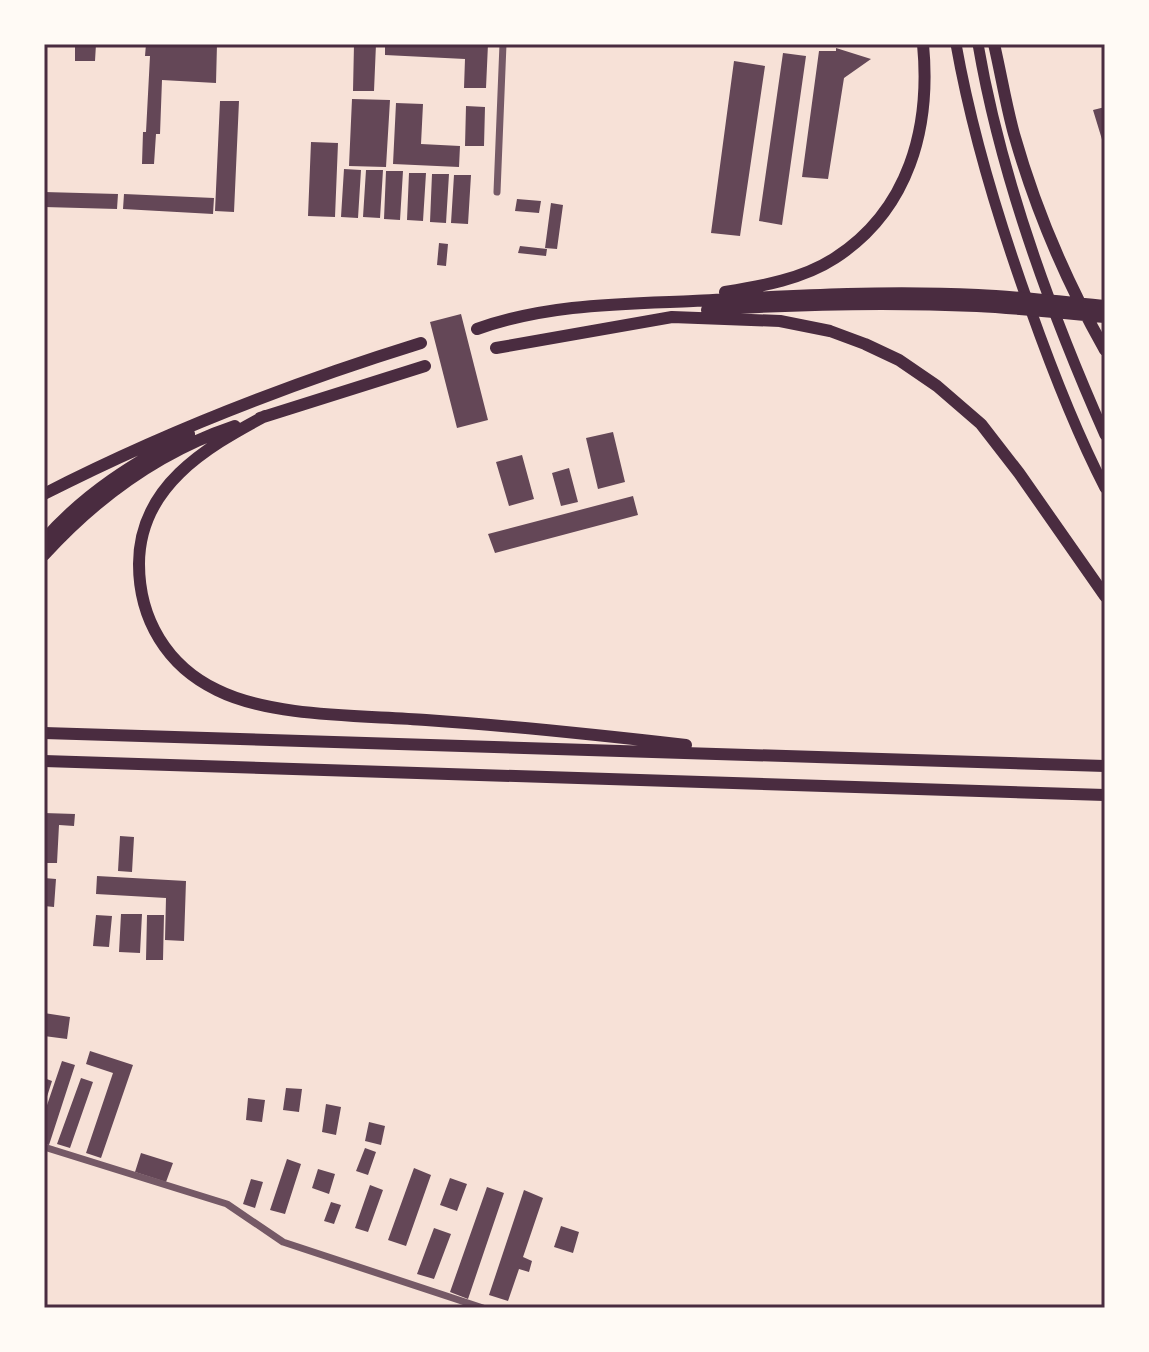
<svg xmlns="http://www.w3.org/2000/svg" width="1149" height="1352" font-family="'Asap Condensed',sans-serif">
<rect width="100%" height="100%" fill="#f7e1d7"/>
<path fill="#644757" d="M75,44H96L95,61H75Z
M146,44H217L216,83L162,80L160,134H156L154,164H142L143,132H146L150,56H145Z
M354,44H376L374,91H353Z
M385,44H488L486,88H464L465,59L385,55Z
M836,48L871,59L844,78L828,179L802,177L819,51H836Z
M783,53L806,56L782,225L759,221Z
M734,61L765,66L740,236L711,233Z
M352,99L390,100L386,167L349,166Z
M220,101H239L234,212L215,211Z
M396,103L423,104L421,144L460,146L459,167L393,164Z
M466,106L485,107L484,146H465Z
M1105,107V146H1104L1093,110Z
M311,142L338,143L335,217L308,216Z
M344,169L361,170L358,218L341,217Z
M366,170H383L380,218L363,217Z
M386,171H403L400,220L384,219Z
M409,173H426L423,221L407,220Z
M432,174H449L446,223L430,222Z
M454,175H471L468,224L451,223Z
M44,192L118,194L117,209L44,207Z
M124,194L214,198L213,214L123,209Z
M517,199L541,201L539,213L515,211Z
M551,203L563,205L557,249L545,248Z
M439,243L448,244L446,266L437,265Z
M520,246L547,249L546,256L518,253Z
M461,314L488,420L457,428L430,322Z
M613,432L625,482L598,489L586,438Z
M522,455L534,499L509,506L496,462Z
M569,468L578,502L561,506L552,473Z
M633,496L638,515L495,553L488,534Z
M44,813L75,814L74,826L59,825L57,863H44Z
M120,836L134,837L132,872L118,871Z
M97,876L186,881L184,941L165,940L166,898L96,894Z
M44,878L56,879L54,907L44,906Z
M121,914H142L140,953L119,952Z
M96,915L112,916L109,947L93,946Z
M147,915H164L163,960H146Z
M44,1013L70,1017L67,1039L44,1036Z
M90,1051L133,1065L101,1158L86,1153L113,1073L86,1064Z
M62,1061L75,1065L49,1145L44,1144V1114Z
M44,1078L52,1081L45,1103H44Z
M81,1078L93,1082L70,1148L57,1144Z
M286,1088L302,1089L299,1112L283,1110Z
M248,1098L265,1100L262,1122L246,1120Z
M326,1104L341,1107L336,1135L322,1132Z
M369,1122L385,1126L381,1145L365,1141Z
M365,1148L376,1152L368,1175L356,1171Z
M141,1153L173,1163L166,1182L135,1172Z
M287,1159L301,1164L285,1214L270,1210Z
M414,1168L431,1175L406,1246L388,1240Z
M318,1169L335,1174L329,1194L312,1188Z
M450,1178L467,1184L457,1211L440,1205Z
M251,1179L263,1182L255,1208L243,1204Z
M370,1185L383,1190L368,1232L355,1228Z
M487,1187L504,1193L468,1299L450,1292Z
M524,1190L543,1198L523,1257L532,1261L529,1272L519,1269L508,1301L489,1295Z
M331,1202L341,1205L334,1224L324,1221Z
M561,1226L579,1232L573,1253L554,1247Z
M434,1228L451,1234L434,1279L417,1274Z"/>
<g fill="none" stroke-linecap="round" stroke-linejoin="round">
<path stroke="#755966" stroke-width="7" d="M497,192L503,44
M44,1147L227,1204L283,1242L483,1308"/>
<path stroke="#4a2c40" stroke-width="11" d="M956,44C972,134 999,222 1030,308C1052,370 1075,430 1105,488
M978,44C1001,178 1050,311 1105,435"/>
<path stroke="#4a2c40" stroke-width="12" d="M994,44C1001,74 1006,105 1014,134C1035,208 1067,283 1105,350
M725,292C762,286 803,279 835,258C909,210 931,128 923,44
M707,310C797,304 886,302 977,306C1019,308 1062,313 1105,317
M477,329C547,304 620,304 693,301C788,296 883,290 978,295C1020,297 1063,302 1105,306
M496,348L672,317L780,321L830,331L865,344L899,360L937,386L981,424L1019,473L1105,596
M265,416C205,448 139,487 139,564C139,619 167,666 217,690C273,718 364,715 426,720C513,726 599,735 686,745
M260,418L425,366
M44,494C165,432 292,383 421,343
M44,540C85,493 135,462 189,434
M44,555C97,497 160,451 235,426
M44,733L1105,766
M44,761L1105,795"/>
</g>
<rect width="1149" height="1352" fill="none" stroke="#fffaf5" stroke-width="92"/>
<rect x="46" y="46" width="1057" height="1260" fill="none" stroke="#4a2c40" stroke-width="3"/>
</svg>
